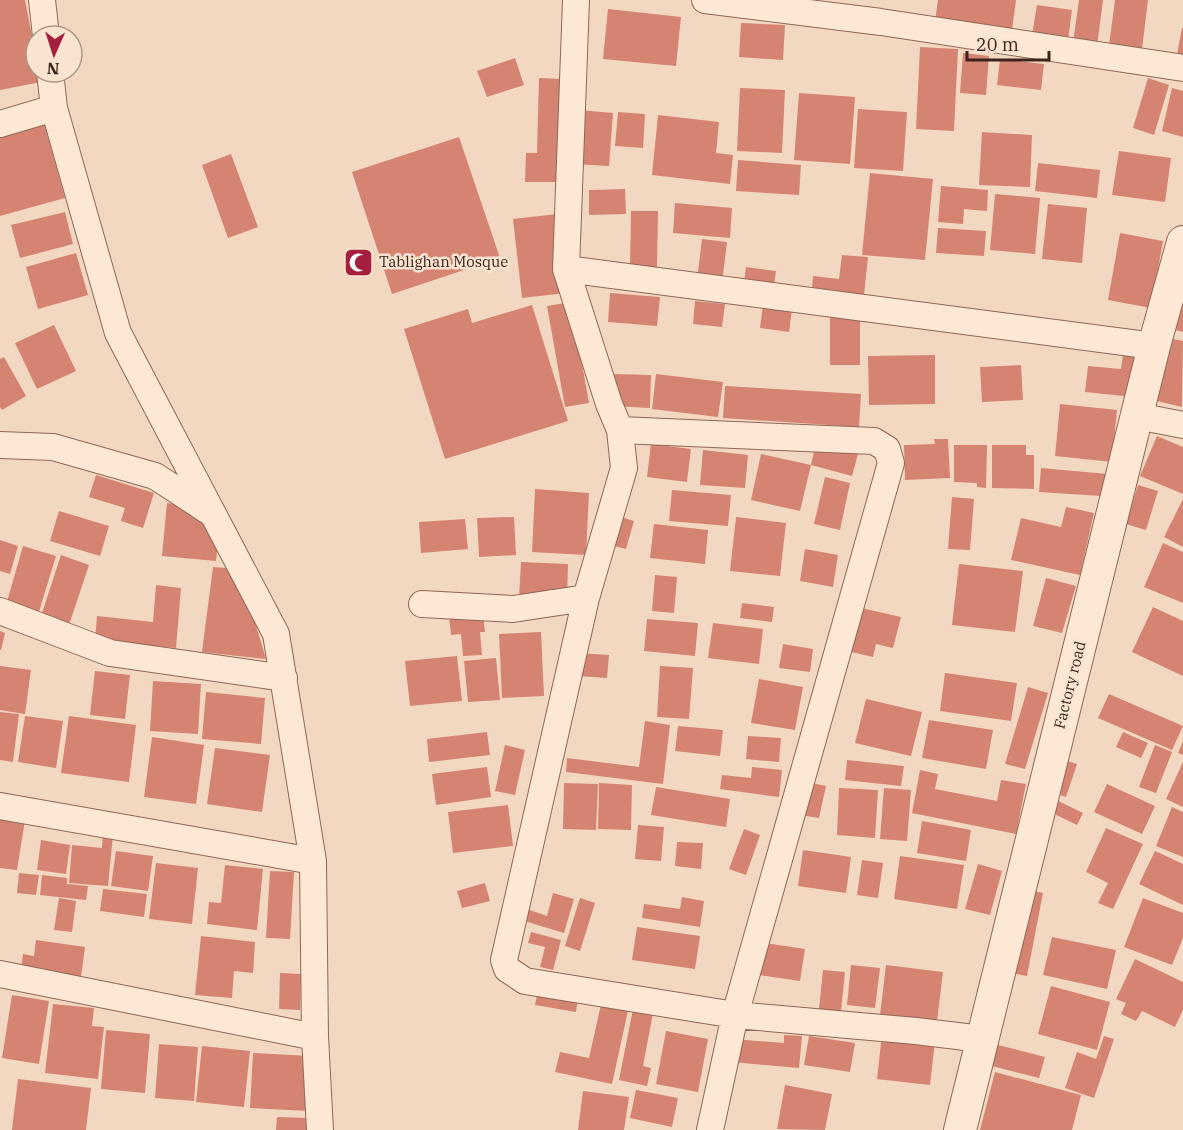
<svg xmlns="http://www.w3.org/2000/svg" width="1183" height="1130" font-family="'IBM Plex Serif',serif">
<rect width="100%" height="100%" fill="#f3d8c1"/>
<path fill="#d58472" d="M0,0H25L36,56V72H39L41,82L0,90Z
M938,0H1016L1012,30L935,21Z
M1079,0H1103L1097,46L1073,43Z
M1115,0H1148L1142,49L1109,45Z
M1037,5L1072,10L1068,40L1032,35Z
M608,9L681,17L676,66L603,59Z
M741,23L785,25L783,60L739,57Z
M1182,28H1183V61L1176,60Z
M920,47L958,49L954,131L916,129Z
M963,53L989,56L986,95L960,93Z
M515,58L524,85L487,97L477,71Z
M1000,59L1044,64L1041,90L997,85Z
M539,78L560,79L558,182H525L526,153H537Z
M1148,78L1169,85L1154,135L1133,128Z
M740,88L785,90L782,153L737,151Z
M1172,88L1183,91V137L1162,131Z
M799,93L855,97L850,164L794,160Z
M858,109L907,112L903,171L854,168Z
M579,110L613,113L609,166L575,164Z
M618,112L645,114L643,148L615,146Z
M658,115L719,122L716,153L733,155L730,184L652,175Z
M42,116L65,198L0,216V128Z
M982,132L1032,135L1030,187L979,185Z
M459,137L500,258L392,294L352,172Z
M1119,151L1171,158L1165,202L1112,195Z
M231,154L258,227L228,238L202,165Z
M738,160L801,165L799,195L736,191Z
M1038,163L1100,170L1097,198L1035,191Z
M870,173L933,179L925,260L862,255Z
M941,186L988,190L987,211L964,209L963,224L938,222Z
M625,189L626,214L589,215V190Z
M995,194L1040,198L1035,254L990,250Z
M675,203L732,208L730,238L673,233Z
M1048,204L1087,208L1082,263L1042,259Z
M631,211H658L657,269H630Z
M65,212L73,244L20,258L11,225Z
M557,214L566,293L522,298L513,219Z
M938,228L986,231L984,256L936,253Z
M1120,233L1163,241L1151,308L1108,300Z
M702,239L727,242L722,283L697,280Z
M76,253L88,295L38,309L26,267Z
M842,255L868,257L864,295L812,289L813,276L839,279Z
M746,267L776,271L774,285L744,282Z
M1183,284V332L1170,329Z
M610,293L660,297L657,326L608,322Z
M695,301L725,304L722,327L693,324Z
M571,302L589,403L565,407L547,306Z
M532,305L568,421L445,459L404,329L468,309L472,323Z
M763,305L792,309L789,332L760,328Z
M830,316H860V365H830Z
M54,325L76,371L37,389L15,343Z
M1173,339L1183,341L1182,407L1157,401Z
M1123,354L1137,355L1133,397L1085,392L1088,366L1121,369Z
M935,355V404L869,405L868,356Z
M4,357L26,396L2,410L0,407V359Z
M1021,365L1023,400L982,402L980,367Z
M612,374L651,375L650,408L611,406Z
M656,374L723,382L718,417L652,409Z
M725,386L861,394L859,427L723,418Z
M1060,404L1117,410L1112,462L1055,456Z
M1157,436L1183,447V494L1140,476Z
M934,439H948L950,478L905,480L904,445L935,444Z
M816,443L858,454L852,476L811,465Z
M651,444L691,449L687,482L647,477Z
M954,445H987L986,488L977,487V483L954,482Z
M992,445H1026V455H1034V489L992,488Z
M703,450L748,455L745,488L700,485Z
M761,454L811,465L800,511L751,500Z
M1041,468L1108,474L1101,496L1039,492Z
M96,475L154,493L143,528L121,521L125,508L89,497Z
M825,477L850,483L840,530L814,524Z
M1138,485L1158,491L1146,530L1126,524Z
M535,489L589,493L586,555L532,552Z
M672,490L731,495L728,526L669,521Z
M952,497L974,499L970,550L948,549Z
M1183,499V547L1164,537Z
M167,503L196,506L218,542L216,561L162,556Z
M1066,507L1094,513L1080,575L1011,560L1021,518L1061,527Z
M59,511L109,526L100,556L50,541Z
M614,515L634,521L626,549L606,544Z
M514,517L516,555L479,557L477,518Z
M736,517L786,523L780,576L730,571Z
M465,519L468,549L421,553L419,522Z
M654,524L708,530L705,564L650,558Z
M0,540L18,546L10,574L0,571Z
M1163,543L1183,552V603L1144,587Z
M23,546L56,556L38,615L6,605Z
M805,549L838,555L833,587L800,581Z
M61,555L89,565L69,625L41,616Z
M521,562L568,564L567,600L519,598Z
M959,564L1023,571L1015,632L952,625Z
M213,567L226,568L250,606L266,659L202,652Z
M655,575L677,577L674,613L652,611Z
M1046,578L1076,586L1062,633L1033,626Z
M156,585L181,588L176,648L95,640L97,616L153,622Z
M742,603L774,607L772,622L740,618Z
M857,607L901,617L893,648L876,644L873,657L847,651Z
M1153,607L1183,621V676L1132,652Z
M483,613L485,632H480L482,655L463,656L461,634L451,635L449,616Z
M647,619L698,623L695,656L644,651Z
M713,623L763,629L759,664L708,658Z
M0,631L5,633L1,650H0Z
M541,632L544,696L502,698L499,634Z
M783,644L813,649L810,672L779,668Z
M580,653L609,655L607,678L578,676Z
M457,656L462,701L410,706L405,661Z
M496,658L500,700L468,702L464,661Z
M0,666L31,670L25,714L0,710Z
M660,666L693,668L689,719L657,717Z
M95,671L130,675L125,719L90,715Z
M945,673L1017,683L1011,721L940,711Z
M759,679L803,687L795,730L751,723Z
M153,681L201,684L198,734L150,731Z
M1028,687L1048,693L1025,769L1005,764Z
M206,692L265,698L261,744L202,739Z
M1109,694L1183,726L1172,750L1098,718Z
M866,699L922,712L911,756L855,743Z
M0,712L19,714L13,762L0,760Z
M25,716L63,721L56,768L18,762Z
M69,716L136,725L129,782L61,773Z
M929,720L993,730L986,769L922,758Z
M645,721L670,725L663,784L566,772L567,758L639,767Z
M678,726L723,730L720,756L675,751Z
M487,732L490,755L429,762L427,739Z
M1123,732L1148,743L1141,758L1116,747Z
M748,736L781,738L779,762L746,759Z
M152,737L204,745L196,804L144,797Z
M1183,741V755L1178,753Z
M505,745L525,750L515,795L495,791Z
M1155,745L1172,752L1156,793L1139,787Z
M215,748L270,755L262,812L207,804Z
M1057,758L1077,764L1066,797L1047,791Z
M847,760L904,766L901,786L845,780Z
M1183,762V807L1166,799Z
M487,767L491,797L436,805L432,774Z
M752,767L782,770L779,797L720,789L722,775L751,778Z
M920,770L938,774L935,789L997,801L1001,780L1026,784L1016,834L912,813Z
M807,782L826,786L819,818L800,815Z
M564,783L598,784L596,830L563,829Z
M599,783L632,785L631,830L598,829Z
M1107,784L1155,806L1142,834L1094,812Z
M656,787L730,799L726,827L651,815Z
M839,788L878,790L875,838L837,835Z
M884,788L911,790L907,841L880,839Z
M1048,796L1083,813L1077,825L1042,808Z
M508,805L513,846L453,853L448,812Z
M1172,807L1183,812V857L1156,846Z
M0,816L25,820L17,870L0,868Z
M922,821L971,830L966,861L917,853Z
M638,825L664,827L661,861L635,859Z
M1106,828L1143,844L1113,909L1098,903L1108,883L1086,872Z
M744,829L760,835L746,875L729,869Z
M103,834L113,835L108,886L69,883L72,845L102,848Z
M41,840L70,845L66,874L37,870Z
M677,842L703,843L701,869L675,866Z
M803,850L851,857L846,893L798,886Z
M116,851L153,856L148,891L111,886Z
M1155,851L1183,864V905L1139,884Z
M900,856L964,865L957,909L894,899Z
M862,860L883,863L878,898L857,895Z
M156,863L198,868L192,924L149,919Z
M978,864L1002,871L990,915L965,909Z
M225,865L263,869L257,930L207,924L209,902L221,903Z
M270,871L294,872L290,939L266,938Z
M19,873L39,875L36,895L17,893Z
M42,875L67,878V884L88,886L86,900L40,895Z
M485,883L490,901L462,908L457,891Z
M1020,888L1043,893L1027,976L1004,972Z
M103,889L147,894L144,917L100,911Z
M553,893L574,899L564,933L521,920L524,908L547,916Z
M682,897L704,901L700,927L642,918L644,904L680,909Z
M59,898L76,901L72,932L54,930Z
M580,898L595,903L580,951L565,946Z
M1143,898L1183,913V938L1172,965L1124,947Z
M637,927L700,936L695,969L632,960Z
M531,932L561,940L553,970L540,967L545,947L528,943Z
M201,936L255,942L253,973L234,971L232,998L195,995Z
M1052,937L1116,950L1107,989L1043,975Z
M36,940L85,947L81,977L21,969L23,954L34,956Z
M765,943L805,949L800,981L759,975Z
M1135,959L1183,982V1010L1175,1027L1142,1011L1136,1021L1121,1014L1126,1003L1116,999Z
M851,965L880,968L875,1008L847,1005Z
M886,965L943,972L937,1021L880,1015Z
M823,970L845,972L841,1011L819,1009Z
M280,973L301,974L300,1010L279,1009Z
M1051,986L1110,1002L1097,1050L1038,1034Z
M538,991L578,998L576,1012L535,1005Z
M12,995L49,1001L39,1064L2,1058Z
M602,1000L629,1006L612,1084L555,1072L560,1052L589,1058Z
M53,1004L94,1008L92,1026L104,1027L98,1079L45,1073Z
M634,1004L654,1008L643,1066L651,1068L647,1086L619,1080Z
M106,1030L150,1034L145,1093L101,1089Z
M666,1031L708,1039L698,1092L656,1084Z
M882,1034L935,1041L930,1085L877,1079Z
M784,1035L802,1036L799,1068L731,1062L733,1039L784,1043Z
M809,1036L855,1043L850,1072L804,1065Z
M1104,1036L1114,1039L1094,1098L1065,1088L1077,1052L1096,1059Z
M159,1044L198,1047L194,1101L155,1098Z
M994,1044L1045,1057L1039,1078L988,1065Z
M202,1046L250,1051L244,1107L196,1102Z
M253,1053L310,1056L308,1111L250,1108Z
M995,1072L1081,1095L1072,1130H980Z
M18,1079L91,1088L86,1130H12Z
M785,1085L832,1094L825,1130L777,1129Z
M636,1090L678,1098L672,1127L630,1118Z
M583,1091L629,1097L624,1130H578Z
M277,1117L308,1118V1130H276Z"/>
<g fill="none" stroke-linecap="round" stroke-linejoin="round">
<defs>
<path id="minor" d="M42,0L46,36
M576,0L566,269L609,404L620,430L624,468L586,598L504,960L507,969L525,981L735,1015L916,1031L982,1039
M705,0L881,22L1183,68
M50,72L54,108L118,333L276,634L313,861L315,1037L320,1130
M0,124L54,108
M566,269L1154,346
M1137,416L1183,425
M620,430L874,441L887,449L891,463L735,1015L710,1130
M0,445L53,447L155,476L210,512
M422,604L513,609L586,598
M0,611L110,653L284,678
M0,806L313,861
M0,974L315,1037"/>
<path id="tertiary" d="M960,1130L1154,346L1183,242"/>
</defs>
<use href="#minor" stroke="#8f6756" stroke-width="28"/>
<use href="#tertiary" stroke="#8f6756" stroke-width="34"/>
<use href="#minor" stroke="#fce8d5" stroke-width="26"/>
<use href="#tertiary" stroke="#fce8d5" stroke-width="32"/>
</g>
<defs>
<symbol id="mosque-square" viewBox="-11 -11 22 22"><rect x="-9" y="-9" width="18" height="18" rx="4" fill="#a51f3f" stroke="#f9e4d1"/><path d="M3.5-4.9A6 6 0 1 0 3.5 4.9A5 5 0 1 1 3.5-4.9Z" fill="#fff"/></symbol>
</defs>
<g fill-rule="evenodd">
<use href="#mosque-square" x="342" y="246" width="33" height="33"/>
</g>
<g text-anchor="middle" stroke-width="5" stroke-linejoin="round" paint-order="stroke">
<g font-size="15" fill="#3d241c" stroke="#f9e4d1" text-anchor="start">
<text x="379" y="267">Tablighan Mosque</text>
</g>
<g font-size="15" fill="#3d241c" stroke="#f9e4d1">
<text transform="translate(1070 685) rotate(-76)" y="5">Factory road</text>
</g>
</g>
<g transform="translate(54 54) rotate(183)"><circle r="28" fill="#f9e4d1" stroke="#ae9789" stroke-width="1.5"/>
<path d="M0-4.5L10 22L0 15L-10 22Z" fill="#a51f3f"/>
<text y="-9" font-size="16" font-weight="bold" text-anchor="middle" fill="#3d241c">N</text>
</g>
<path d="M967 51v9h82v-9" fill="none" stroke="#3d241c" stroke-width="3"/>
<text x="976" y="51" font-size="18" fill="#3d241c" stroke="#f9e4d1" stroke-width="4.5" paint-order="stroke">20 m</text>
</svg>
